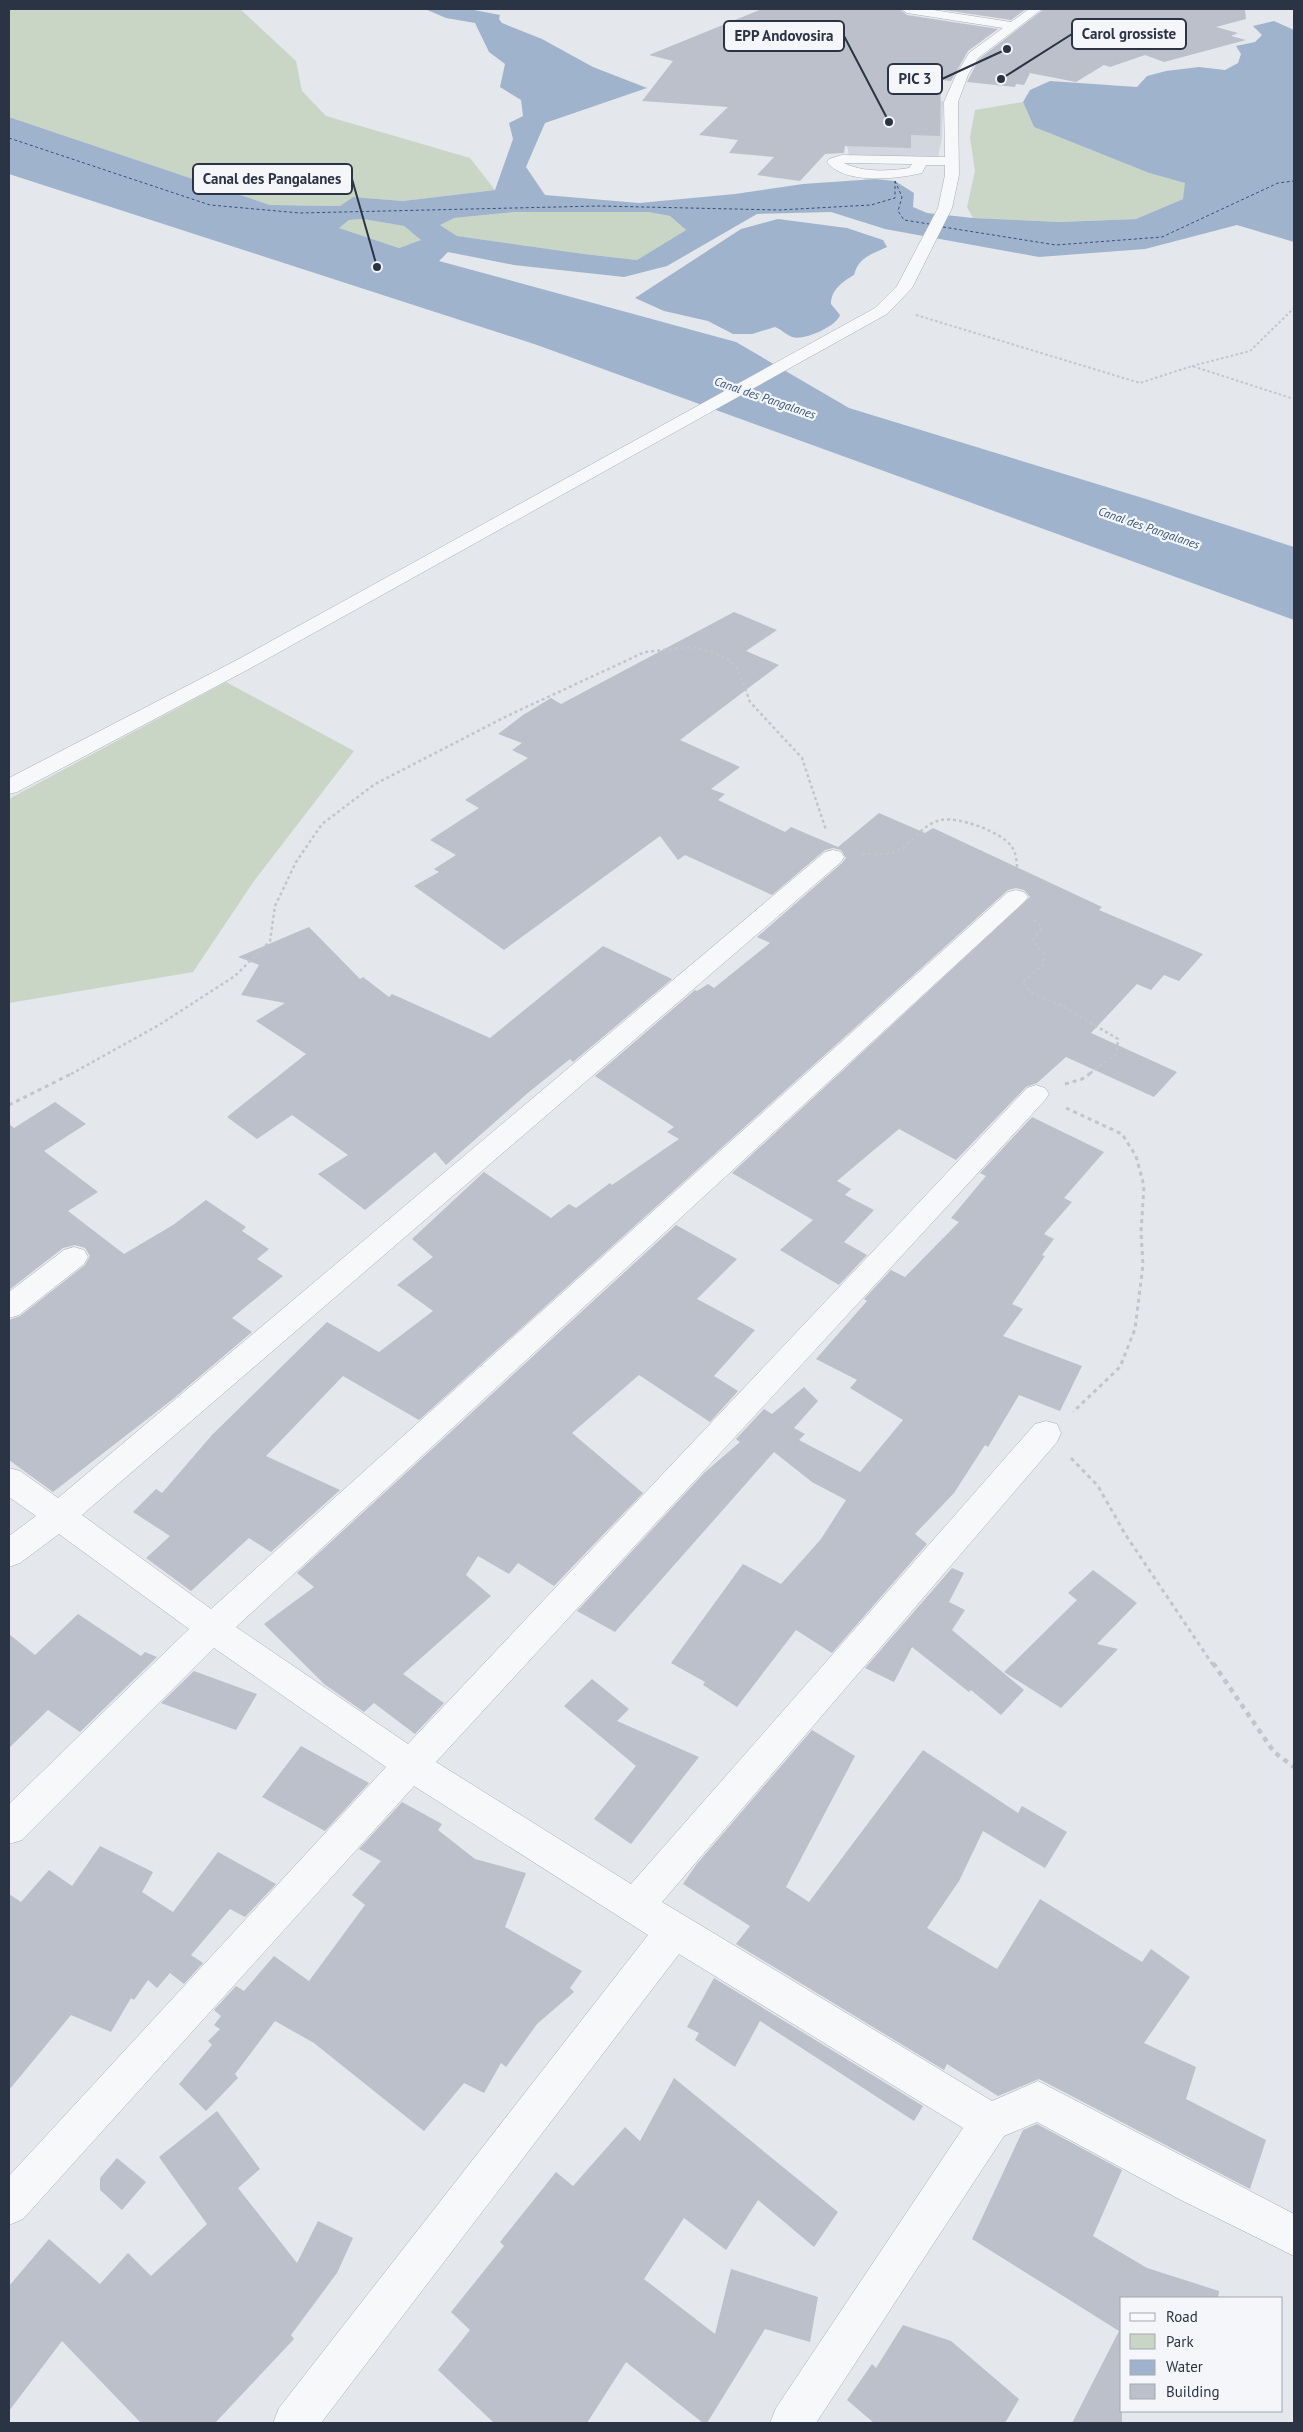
<svg xmlns="http://www.w3.org/2000/svg" width="1303" height="2432" font-family="'PT Sans',sans-serif">
<rect width="100%" height="100%" fill="#e4e7ec"/>
<path fill="#d2d6de" d="M923,100L943,101L942,138L938,157H849L848,149L836,128Z"/>
<path fill="#c9d6c5" d="M9,9H240L296,61L302,91L326,116L470,158L495,190L403,201L353,197L340,206L270,205L9,117Z
M1023,102L1034,127L1149,173L1186,183L1183,199L1136,219L1060,222L973,218L967,207L975,171L970,137L975,110Z
M515,212H648L670,216L686,230L637,260L584,254L456,236L439,224L454,218Z
M363,219L404,226L422,240L399,248L338,228L349,220Z
M226,682L354,751L254,881L193,972L9,1003V799Z"/>
<path fill="#9fb4cc" fill-rule="evenodd" d="M425,9H469L500,15L499,19L502,23L542,39L593,67L647,88L545,123L526,167L545,195L639,203L735,194L803,184L875,179L895,181L914,193L913,207L927,213L973,218L1060,222L1136,219L1183,199L1185,183L1149,173L1034,127L1023,102L1030,90L1050,81L1137,87L1147,76L1166,71L1199,67L1225,70L1238,63L1241,54L1236,46L1255,42L1262,35L1253,26L1274,21L1294,30V242L1237,225L1145,249L1039,257L885,229L831,212L757,214L667,266L624,277L514,265L448,252L439,261L736,342L849,408L1146,499L1294,547V620L537,345L9,174V117L270,205L340,206L353,197L403,201L495,190L513,139L509,123L523,116L521,100L500,87L505,64L489,52L475,23L446,18ZM515,212H648L670,216L686,230L637,260L584,254L457,236L440,225L454,218ZM363,219L404,226L421,240L399,248L339,228L349,220Z
M778,219L847,228L883,240L887,247C870,255 859,257 854,275C842,282 831,290 831,304L840,315C836,327 803,341 792,337C785,334 781,329 775,327L752,334H733L708,321L664,311L635,298L741,229Z"/>
<g fill="none" stroke-linecap="round" stroke-linejoin="round">
<path stroke="#34527a" stroke-width="1" stroke-dasharray="3 2.5" stroke-linecap="butt" d="M9,138L210,205L300,213L599,206L779,210L871,205L895,198V181
M895,181L902,197L898,211L904,220L929,224
M943,227L1056,245L1162,237L1278,183L1294,181"/>
</g>
<path fill="#bbc0ca" d="M762,9H899L907,15L998,29L968,51L951,81L941,80L940,136L911,135V148L845,146L844,153L825,154L800,181L757,175L774,157L729,153L738,140L699,135L728,107L642,101L673,61L649,55Z
M938,9H1026L1011,20Z
M1044,9H1245L1246,19L1216,27L1238,33L1231,36L1246,40L1164,62L1145,55L1110,67L1104,65L1076,82L1030,73L1024,85L1016,84L1015,87L967,82L979,59Z
M734,612L777,630L746,651L779,665L680,740L740,767L711,789L725,794L718,800L785,832L791,827L838,847L879,813L925,833L933,828L1102,907L1099,910L1203,954L1179,981L1164,975L1151,990L1137,984L1091,1033L1177,1072L1154,1097L1066,1057L1037,1083L1026,1087L956,1160L899,1129L837,1181L851,1189L845,1195L874,1210L844,1242L867,1255L839,1285L780,1250L813,1220L732,1173L1030,897L1024,890L1016,888L1008,890L419,1420L343,1376L266,1456L340,1490L271,1552L249,1538L191,1591L146,1558L170,1536L133,1512L156,1489L162,1493L212,1435L327,1322L379,1352L433,1311L397,1285L433,1257L412,1239L484,1172L551,1218L569,1204L576,1208L610,1183L612,1185L679,1139L667,1132L674,1127L595,1076L695,990L697,991L708,984L714,988L770,943L757,937L842,863L846,858L841,850L833,848L825,850L772,895L685,855L678,860L660,836L504,950L414,886L439,872L434,869L456,855L430,840L479,808L465,800L528,758L512,750L522,743L498,734L523,715L551,698L561,704Z
M309,927L360,979L363,977L389,997L392,994L490,1038L603,946L672,979L573,1062L570,1059L529,1092L446,1165L435,1152L365,1210L318,1174L348,1155L292,1115L257,1139L227,1117L306,1054L256,1021L285,1003L241,995L259,965L238,957Z
M55,1102L86,1124L44,1151L98,1192L68,1211L124,1254L173,1225L206,1200L246,1227L242,1231L269,1249L257,1259L283,1276L232,1318L252,1332L173,1399L53,1492L9,1460V1320L20,1316L85,1265L90,1256L85,1248L75,1245L63,1248L9,1290V1124L14,1128Z
M1032,1117L1104,1152L1064,1198L1072,1202L1044,1234L1054,1239L1042,1255L1045,1256L1012,1304L1023,1309L1003,1336L1082,1366L1060,1411L1019,1395L988,1447L985,1445L954,1493L915,1534L927,1544L832,1653L796,1630L737,1707L703,1685L705,1682L671,1663L743,1564L781,1584L821,1539L846,1500L812,1482L774,1452L615,1632L577,1611L704,1473L740,1442L736,1439L764,1409L772,1414L804,1387L818,1401L794,1428L805,1434L799,1440L860,1472L903,1420L850,1388L857,1380L816,1359L867,1301L864,1299L891,1270L905,1277L959,1222L951,1218L986,1176L980,1173Z
M676,1225L737,1259L697,1299L755,1330L714,1376L738,1391L710,1422L639,1375L572,1433L643,1493L554,1586L518,1563L509,1574L478,1556L466,1575L491,1596L403,1674L444,1703L415,1734L374,1703L364,1712L324,1684L264,1624L314,1587L297,1573Z
M952,1568L964,1573L949,1602L965,1610L952,1630L1024,1690L1001,1715L971,1690L969,1692L912,1647L894,1682L865,1668Z
M1093,1570L1137,1603L1097,1644L1118,1649L1061,1708L1004,1672L1077,1600L1068,1593Z
M78,1614L141,1656L145,1652L157,1657L80,1732L48,1710L9,1748V1634L35,1655Z
M194,1671L257,1694L236,1730L161,1703Z
M592,1679L629,1709L617,1721L699,1757L631,1844L594,1819L636,1766L564,1706Z
M812,1730L855,1756L786,1887L809,1902L923,1750L1018,1813L1022,1806L1067,1832L1045,1868L983,1831L959,1881L927,1928L997,1969L1040,1899L1142,1962L1151,1949L1190,1977L1144,2043L1196,2067L1186,2099L1266,2140L1250,2189L1039,2079L998,2096L947,2064L944,2070L736,1944L750,1926L683,1884L696,1865Z
M301,1746L369,1783L325,1831L262,1797Z
M402,1802L442,1824L438,1830L475,1859L526,1873L505,1927L582,1971L570,1988L574,1992L537,2024L506,2067L501,2063L484,2093L464,2083L424,2131L314,2043L275,2021L235,2074L238,2078L206,2111L179,2084L212,2045L208,2041L220,2029L214,2025L221,2016L214,2010L236,1986L244,1991L274,1956L309,1981L365,1905L352,1895L381,1861L359,1849Z
M100,1846L153,1872L142,1892L173,1912L218,1852L276,1884L245,1917L230,1909L191,1955L203,1963L184,1984L170,1973L157,1988L148,1980L134,2000L131,1998L111,2032L71,2015L9,2090V1894L21,1902L49,1870L72,1886Z
M714,1978L923,2106L914,2121L760,2021L735,2067L695,2040L699,2033L687,2027Z
M674,2078L838,2212L814,2247L758,2200L726,2250L684,2218L644,2279L715,2334L731,2269L818,2297L810,2342L765,2329L707,2423H703L626,2362L587,2423H494L438,2370L470,2330L451,2312L504,2246L500,2242L556,2172L573,2186L625,2127L640,2141Z
M217,2111L260,2169L238,2188L297,2263L318,2221L353,2238L337,2273L291,2335L294,2339L215,2423H141L62,2341L9,2411V2286L49,2239L100,2284L128,2253L151,2276L207,2224L159,2157Z
M1037,2124L1122,2170L1093,2236L1147,2268L1219,2291L1218,2298H1122V2423H1072L1119,2331L972,2239L1023,2130Z
M117,2158L146,2182L122,2210L100,2190V2178Z
M903,2325L951,2341L1019,2399L1005,2423H874L847,2400L872,2364L876,2368Z"/>
<g fill="none" stroke-linecap="round" stroke-linejoin="round">
<defs>
<path id="minor" d="M901,9H927L1011,22L1029,9H1042L978,58L968,75L958,102L959,175L952,208L912,288L887,314L249,669L17,792L9,794V778L235,661L875,308L897,286L938,208L945,175V165H926L922,173C898,179 844,185 827,162L829,159L842,155L945,157L944,102L956,75L969,53L1003,28L907,13ZM844,163L912,164L909,168C888,171 864,173 844,163Z
M833,850L841,852L844,857L841,862L82,1515L211,1609L1008,892L1016,890L1024,892L1028,897L1024,902L236,1627L408,1744L1027,1088L1036,1085L1045,1088L1049,1094L1045,1100L436,1762L631,1884L1035,1424L1046,1421L1057,1424L1061,1433L1057,1442L662,1902L992,2101L1038,2081L1294,2214V2256L1179,2199L1037,2122L1004,2136L816,2423H770L776,2408L963,2128L679,1954L321,2423H273L279,2408L648,1935L414,1786L23,2219L9,2225V2176L386,1767L214,1648L22,1840L9,1844V1804L189,1629L59,1534L20,1563L9,1567V1536L36,1516L9,1497V1468L20,1471L58,1498L825,852Z
M74,1247L84,1250L88,1257L84,1264L19,1315L9,1318V1292L64,1250Z"/>
</defs>
<use href="#minor" stroke="#a9aeb7" stroke-width="1"/>
<path stroke="#c2c5cb" stroke-width="2" stroke-dasharray="2.5 2.5" stroke-linecap="butt" d="M916,315L1140,383L1192,366L1294,399
M1192,366L1250,351L1294,308"/>
<path stroke="#c2c5cb" stroke-width="2.5" stroke-dasharray="3 3" stroke-linecap="butt" d="M862,854C873,853 886,856 897,851C913,843 922,824 941,820C958,816 1002,832 1012,847C1016,853 1017,861 1017,869
M1034,920L1042,928L1033,940L1044,955V964L1022,982L1032,993L1062,1006L1118,1039L1117,1054L1089,1074
M71,1074L159,1025L235,976L270,941L275,906L296,862L322,824L375,784L507,716L645,652L691,647L713,652L728,659L738,669L750,702L802,758L826,830"/>
<path stroke="#c2c5cb" stroke-width="3" stroke-dasharray="4 4" stroke-linecap="butt" d="M1065,1084L1082,1079L1091,1073
M9,1105L73,1073
M1066,1108L1122,1134L1136,1156L1144,1186L1141,1232L1143,1265L1135,1329L1120,1367L1073,1412
M1071,1458L1098,1486L1125,1534L1213,1665"/>
<path stroke="#c2c5cb" stroke-width="4.5" stroke-dasharray="5 5" stroke-linecap="butt" d="M1213,1663L1274,1752L1294,1767"/>
<use href="#minor" fill="#f7f8fa" fill-rule="evenodd"/>
</g>
<g text-anchor="middle" stroke-width="4.5" stroke-linejoin="round" paint-order="stroke">
<g font-size="12" font-style="italic" fill="#34527a" stroke="#f4f6f9">
<text transform="translate(765 398) rotate(19)" y="4">Canal des Pangalanes</text>
<text transform="translate(1149 528) rotate(19)" y="4">Canal des Pangalanes</text>
</g>
</g>
<path fill="none" stroke="#2b3445" stroke-width="2" d="M1001 79L1072 34M889 122L844 36M1007 49L942 79M377 267L352 179"/>
<g fill="#2b3445" stroke="#f4f6f9" stroke-width="2">
<circle cx="1001" cy="79" r="5"/>
<circle cx="889" cy="122" r="5"/>
<circle cx="1007" cy="49" r="5"/>
<circle cx="377" cy="267" r="5"/>
</g>
<g fill="#f4f6f9" stroke="#2b3445" stroke-width="2">
<rect x="1072" y="19" width="114" height="30" rx="5"/>
<rect x="724" y="21" width="120" height="30" rx="5"/>
<rect x="888" y="64" width="54" height="30" rx="5"/>
<rect x="193" y="164" width="159" height="30" rx="5"/>
</g>
<g font-size="15" text-anchor="middle" font-weight="bold" fill="#2b3445">
<text x="1129" y="39">Carol grossiste</text>
<text x="784" y="41">EPP Andovosira</text>
<text x="915" y="84">PIC 3</text>
<text x="272" y="184">Canal des Pangalanes</text>
</g>
<rect width="1303" height="2432" fill="none" stroke="#2b3445" stroke-width="20"/>
<rect x="1120" y="2297" width="162" height="115" fill="#f4f6f9" stroke="#a4a8b1"/>
<rect x="1130" y="2313" width="25" height="8" fill="#f7f8fa" stroke="#a4a8b1"/>
<text x="1166" y="2322" font-size="15" fill="#2b3445">Road</text>
<rect x="1130" y="2334" width="25" height="15" fill="#c9d6c5" stroke="#a4a8b1"/>
<text x="1166" y="2347" font-size="15" fill="#2b3445">Park</text>
<rect x="1130" y="2360" width="25" height="15" fill="#9fb4cc" stroke="#a4a8b1"/>
<text x="1166" y="2372" font-size="15" fill="#2b3445">Water</text>
<rect x="1130" y="2384" width="25" height="15" fill="#bbc0ca" stroke="#a4a8b1"/>
<text x="1166" y="2397" font-size="15" fill="#2b3445">Building</text>
</svg>
